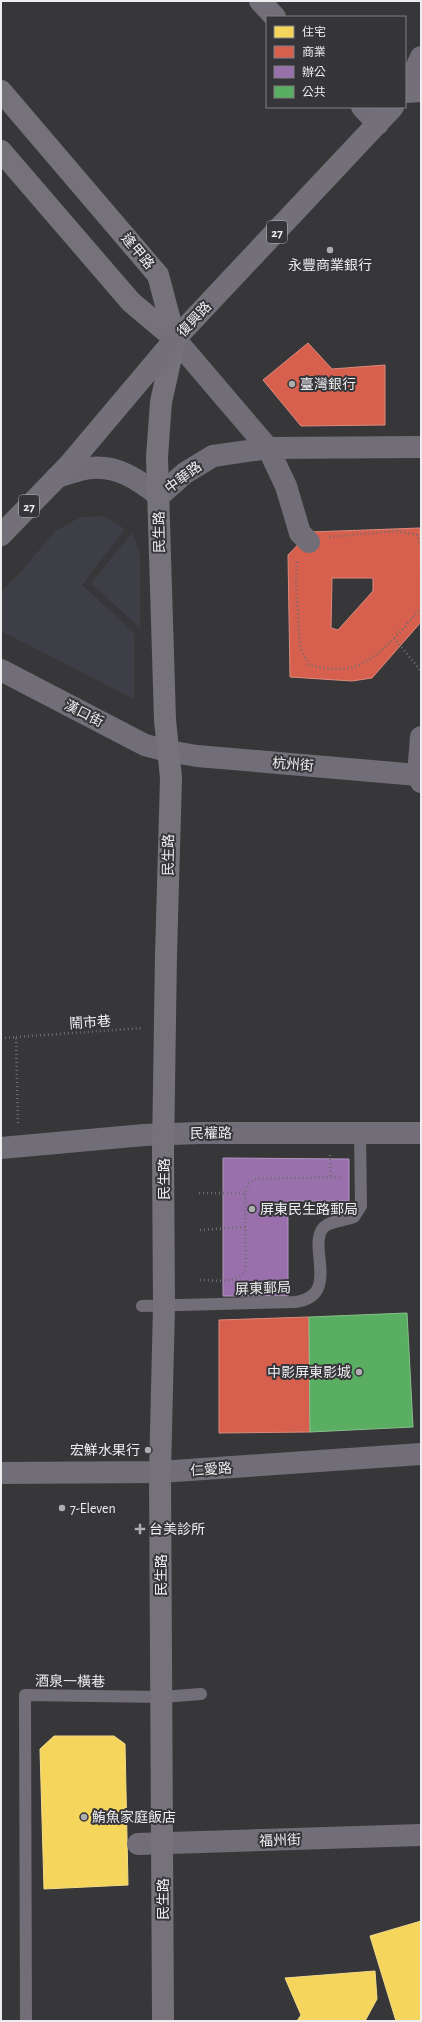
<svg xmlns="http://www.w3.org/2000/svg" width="422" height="2022" font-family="'Alegreya Sans','Noto Sans TC',sans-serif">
<rect width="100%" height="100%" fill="#373739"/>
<path fill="#3e3e47" d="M104,516L125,529L82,585L134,633V699L1,631V591L20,573L55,531L81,517Z
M132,533L140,554V628L91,583Z"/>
<path fill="#f6d55c" stroke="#f4dc89" d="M54,1736H114L125,1744L128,1885L44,1889L40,1749Z
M421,1921V2021H396L370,1936Z
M375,1971L377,1999L365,2021H297L301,2015L285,1978Z"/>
<path fill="#d6604d" stroke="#dd8b7e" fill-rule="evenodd" d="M308,343L332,369L385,365V425L301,426L263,380Z
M420,528L421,622L372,678L352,681L290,677L288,555L310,532ZM332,578H373V591L338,630L331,628Z
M309,1317L310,1432L219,1433V1320Z"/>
<path fill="#9970ab" stroke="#b296c0" d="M223,1158L349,1159V1201H288V1296H223Z"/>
<path fill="#5aae61" stroke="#86c18c" d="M407,1313L413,1427L310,1432L309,1317Z"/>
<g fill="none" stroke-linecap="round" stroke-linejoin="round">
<path stroke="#6f6d73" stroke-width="2.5" stroke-dasharray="1 3" stroke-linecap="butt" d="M329,537L397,531L417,535L421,545
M297,562L296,583L300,647L309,665C323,668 337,671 352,667C378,661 404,627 421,608
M394,638L421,671
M16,1037L143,1028
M1,1038L16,1037L18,1124
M330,1155L331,1178
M199,1193H245
M200,1230L245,1227
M200,1280C215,1280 238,1285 246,1269L245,1193L248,1185L254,1179L341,1177V1175"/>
<path stroke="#726e78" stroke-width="12" d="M142,1306L295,1302C342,1296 306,1245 324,1227C331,1220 346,1221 354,1217L361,1206L360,1133
M26,2021L25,1695L162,1697L201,1694"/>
<path stroke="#726e78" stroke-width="22" d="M260,1L275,17
M405,92L421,57
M362,107L378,124
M175,339L268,448L286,486L300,533L309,542
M57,477C68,474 80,469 91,468C117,465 139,480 159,496L185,473L213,456L268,448L421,447
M1,670L145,745L168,751L197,756L418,775
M421,737L418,775L421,782
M1,1148L144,1135L199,1133H421
M1,1473L160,1472L421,1454
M138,1844L421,1835"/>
<path stroke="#75727a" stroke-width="22" d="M1,91L158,275L175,339L161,402L157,457L165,720L171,778L166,955L163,1151L164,1306L160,1472L163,2021
M1,151L131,302L175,339"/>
<path stroke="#737079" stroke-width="22" d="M405,92L421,91
M1,535L68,466L175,339L393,107"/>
</g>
<g fill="#aeaeb1" stroke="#36363a" stroke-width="1.5">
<circle cx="330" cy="250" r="4"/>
<circle cx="292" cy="384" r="4"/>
<circle cx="252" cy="1209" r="4"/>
<circle cx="359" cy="1372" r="4"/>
<circle cx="148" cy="1450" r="4"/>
<circle cx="62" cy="1508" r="4"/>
<path d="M138 1523h4v4h4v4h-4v4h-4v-4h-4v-4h4z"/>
<circle cx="84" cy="1817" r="4"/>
</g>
<g text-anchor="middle" stroke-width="4" stroke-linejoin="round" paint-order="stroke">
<g fill="#36363a" stroke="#b7b7ba" stroke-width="1">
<rect x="267" y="221" width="20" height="22" rx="3"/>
<rect x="19" y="495" width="20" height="22" rx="3"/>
</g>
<g font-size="13" font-weight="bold" fill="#eeeef1">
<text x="277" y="237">27</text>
<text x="29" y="511">27</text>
</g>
<g font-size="14" fill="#eeeef1" stroke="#36363a">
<text transform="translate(138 251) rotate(50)" y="5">逢甲路</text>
<text transform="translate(194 319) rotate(-47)" y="5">復興路</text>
<text transform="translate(183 477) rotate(-37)" y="5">中華路</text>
<text transform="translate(159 532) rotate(-91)" y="5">民生路</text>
<text transform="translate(84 713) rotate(27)" y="5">漢口街</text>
<text transform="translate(293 764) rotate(5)" y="5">杭州街</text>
<text transform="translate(168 855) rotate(-89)" y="5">民生路</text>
<text transform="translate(90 1022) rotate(-4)" y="5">鬧市巷</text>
<text transform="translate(211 1133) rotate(-1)" y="5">民權路</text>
<text transform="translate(164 1179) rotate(-90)" y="5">民生路</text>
<text transform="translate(263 1288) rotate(-2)" y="5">屏東郵局</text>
<text transform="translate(211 1469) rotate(-4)" y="5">仁愛路</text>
<text transform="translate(161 1575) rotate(-90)" y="5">民生路</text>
<text transform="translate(70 1681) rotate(1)" y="5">酒泉一橫巷</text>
<text transform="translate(280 1840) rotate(-2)" y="5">福州街</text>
<text transform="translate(163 1899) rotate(-90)" y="5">民生路</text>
</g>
<g font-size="14" fill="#eeeef1" stroke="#36363a" text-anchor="start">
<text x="330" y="270" text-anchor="middle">永豐商業銀行</text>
<text x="300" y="389">臺灣銀行</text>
<text x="260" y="1214">屏東民生路郵局</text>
<text x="351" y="1377" text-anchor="end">中影屏東影城</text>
<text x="140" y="1455" text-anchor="end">宏鮮水果行</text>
<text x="70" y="1513">7-Eleven</text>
<text x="149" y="1534">台美診所</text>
<text x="92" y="1822">鮪魚家庭飯店</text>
</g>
</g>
<rect width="422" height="2022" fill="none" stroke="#eeeef1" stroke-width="4"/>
<rect x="266" y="16" width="140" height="92" fill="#36363a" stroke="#808083"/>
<rect x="274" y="26" width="20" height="12" fill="#f6d55c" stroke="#808083"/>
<text x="302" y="36" font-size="12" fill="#eeeef1">住宅</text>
<rect x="274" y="46" width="20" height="12" fill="#d6604d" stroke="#808083"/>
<text x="302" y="56" font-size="12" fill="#eeeef1">商業</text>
<rect x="274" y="66" width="20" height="12" fill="#9970ab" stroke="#808083"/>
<text x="302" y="76" font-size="12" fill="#eeeef1">辦公</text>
<rect x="274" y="86" width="20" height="12" fill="#5aae61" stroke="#808083"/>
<text x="302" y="96" font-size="12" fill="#eeeef1">公共</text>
</svg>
